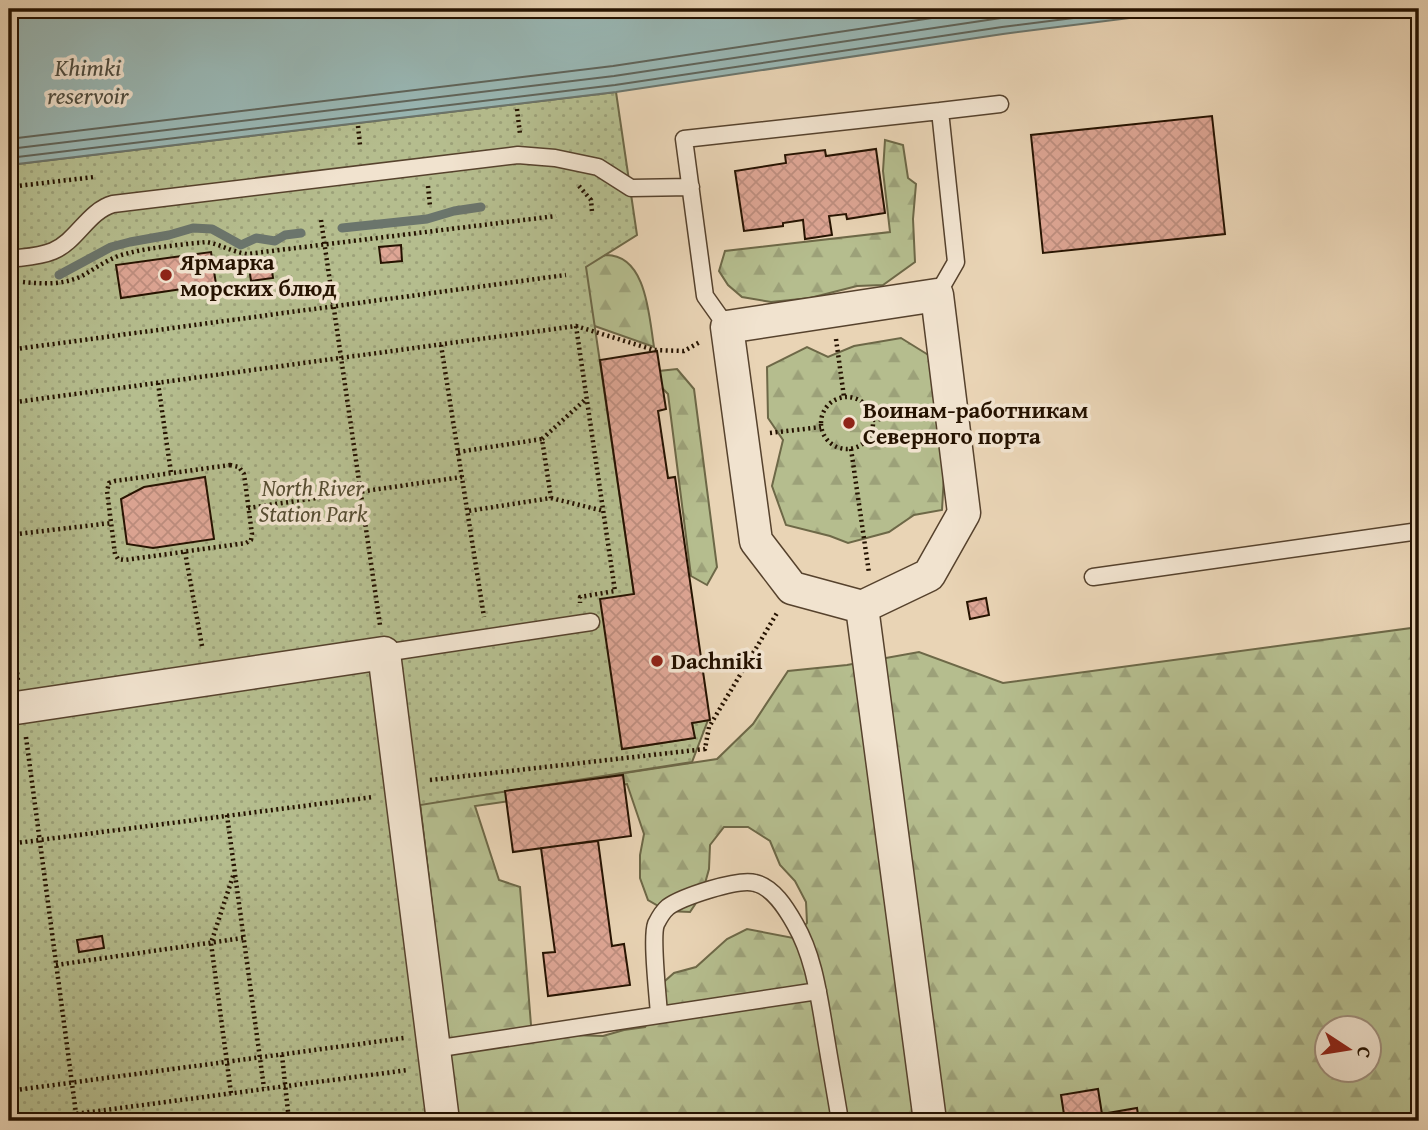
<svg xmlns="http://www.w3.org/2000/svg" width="1428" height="1130" font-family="'Gentium Book Plus',serif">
<defs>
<pattern id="forest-firs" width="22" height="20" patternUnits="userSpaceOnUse" patternTransform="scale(1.75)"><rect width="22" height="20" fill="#b5bd8e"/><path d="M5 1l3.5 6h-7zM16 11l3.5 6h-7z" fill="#9ca179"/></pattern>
<pattern id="park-dots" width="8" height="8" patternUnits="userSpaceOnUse" patternTransform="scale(1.75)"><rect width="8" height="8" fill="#b5bd8e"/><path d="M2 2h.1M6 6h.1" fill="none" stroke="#9ca179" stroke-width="1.8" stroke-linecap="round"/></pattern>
<pattern id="building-cross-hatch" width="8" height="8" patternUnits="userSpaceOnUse" patternTransform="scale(1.75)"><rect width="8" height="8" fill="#dea695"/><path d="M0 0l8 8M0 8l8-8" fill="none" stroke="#be8e7f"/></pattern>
</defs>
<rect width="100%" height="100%" fill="#e9d4b5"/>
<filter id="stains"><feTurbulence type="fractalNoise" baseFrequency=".00286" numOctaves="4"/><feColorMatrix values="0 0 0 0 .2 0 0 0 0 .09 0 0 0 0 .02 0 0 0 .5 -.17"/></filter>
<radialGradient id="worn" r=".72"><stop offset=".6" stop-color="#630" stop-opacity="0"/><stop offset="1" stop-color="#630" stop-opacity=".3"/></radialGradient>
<path fill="url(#forest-firs)" stroke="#6d6847" stroke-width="2" fill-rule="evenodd" d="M885,140L903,145L908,178L916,184L913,219L915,262L883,285L857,286L810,298L771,302L742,297L728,285L719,271L725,251L890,232L883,171Z
M606,255C647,255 649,317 654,347L569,317L576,263Z
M901,338L930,356L945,457L942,510L914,515L889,532L848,543L830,536L786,525L772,486L783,440L768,418L767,367L807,347L828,357L854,346Z
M677,369L694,389L717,567L707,585L691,576L668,394L656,382L659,371Z
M1419,627V1121H458L420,804L717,759L753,724L788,671L847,665L919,652L1003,683ZM627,784L644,834L640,855V878L648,900L667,911L690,912L702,894L709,869L710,845L724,827H748L770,841L780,865L795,881L806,902L807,923L793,938L747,929L727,939L696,967L674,973L658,987L655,1009L645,1027L624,1030L603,1036L537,1034L531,1025L520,887L499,880L475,806ZM1326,1028H1368V1070H1326Z"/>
<path fill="url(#park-dots)" stroke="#6d6847" stroke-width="2" d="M616,92L637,235L586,267L634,594L623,749L694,738L692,723L708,720L692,762L420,805L458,1121H9V165Z"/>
<path fill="#99b7b4" stroke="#6b756c" stroke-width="2" d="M9,9H1201L1003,34L616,92L9,165Z"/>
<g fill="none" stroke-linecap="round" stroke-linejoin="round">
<path stroke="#5f645a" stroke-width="2" d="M9,139L613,66L992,9
M9,149L614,76L1001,18L1075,9
M9,158L615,85L1002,27L1145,9"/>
<path stroke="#6b756c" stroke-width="9" d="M342,228L427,219L454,211L481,207
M59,275L111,247L130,242L169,235L193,228L212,229L241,245L256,238L275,241L285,235L301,233"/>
</g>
<path fill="url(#building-cross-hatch)" stroke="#251200" stroke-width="2" d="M1212,116L1225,234L1043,253L1031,135Z
M876,149L885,213L847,219L846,214L829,216L832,235L805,239L803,220L783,223V226L744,231L735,171L786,163L785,155L825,150L826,156Z
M401,245L402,261L381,263L379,247Z
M211,252L216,284L121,298L116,265Z
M270,257L273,278L251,281L248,260Z
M657,351L666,409L658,411L668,478L675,477L710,720L692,723L695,738L622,749L600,599L634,594L600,360Z
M205,477L214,539L153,548L127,544L121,499L144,487Z
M986,598L989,615L970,619L967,602Z
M623,775L631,836L513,852L505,791Z
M598,841L612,946L624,944L630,985L548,996L543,953L555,952L541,848Z
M102,936L104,948L79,952L77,940Z
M1098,1089L1102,1114L1137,1108L1139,1121H1065L1061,1095Z"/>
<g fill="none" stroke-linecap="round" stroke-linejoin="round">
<defs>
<path id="service" d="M9,259C23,257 39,257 53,251C77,241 88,211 113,204L518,155L555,158L598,167L631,188L691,187
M937,295L956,262L940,111L1000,104
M727,327L705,296L684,139L940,111
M1093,577L1419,531
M384,653L591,622
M659,1015C658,997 651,937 656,924C659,918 662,912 668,907C682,897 738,878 755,883C773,887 786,908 795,924C813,955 818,991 824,1026C829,1058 835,1090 840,1121
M434,1049L818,991"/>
<path id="minor" d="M937,295L964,513L929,575L862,607L792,588L756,541L727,327Z
M862,607L930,1121
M9,709L384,653L443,1121"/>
</defs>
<use href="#service" stroke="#56422d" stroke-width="19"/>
<use href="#minor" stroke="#56422d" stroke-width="35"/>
<path stroke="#251200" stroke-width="4.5" stroke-dasharray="2 3.5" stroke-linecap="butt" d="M517,109L520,134
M358,126L360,145
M428,186L430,206
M579,186L591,200L592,212
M9,187L94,177
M321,220L380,625
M23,282C43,284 63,285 82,276C96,268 109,258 125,254C151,247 179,245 206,242C220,244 232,252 247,254L556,216
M576,326L615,591L580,597V603
M836,339L844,397
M441,345L484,617
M9,350L566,275
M158,383L171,473
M821 423a26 26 0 1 1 52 0a26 26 0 1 1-52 0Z
M9,403L576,326L654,350L684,351L700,342
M873,420L921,413
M770,433L821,427
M542,439L586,399
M851,449L869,573
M458,452L542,439L551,498L468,511
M230,465L239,467L244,474L252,534L251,540L246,543L125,560L118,559L115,554L107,491L109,483L115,481Z
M551,498L604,511
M248,508L462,477
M9,535L111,523
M185,552L202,646
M9,607L18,680
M26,737L77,1121
M430,780L705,749L709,727L777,613
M227,815L264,1088
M9,844L373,797
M56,965L243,938
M282,1055L289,1121
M9,1091L404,1038
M231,1093L211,943L234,873
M22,1121L408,1070"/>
<use href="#service" stroke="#f1e3cf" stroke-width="16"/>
<use href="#minor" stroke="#f1e3cf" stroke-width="32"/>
</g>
<g fill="#8f2418" stroke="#f1e3cf" stroke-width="2.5">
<circle cx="166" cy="275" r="7"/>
<circle cx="849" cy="423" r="7"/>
<circle cx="657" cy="661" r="7"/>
</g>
<g text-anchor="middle" stroke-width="7" stroke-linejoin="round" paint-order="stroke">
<g font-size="23" font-weight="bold" fill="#251200" stroke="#f1e3cf" text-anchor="start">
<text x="180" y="270">Ярмарка<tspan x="180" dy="26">морских блюд</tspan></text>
<text x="863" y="418">Воинам-работникам<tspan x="863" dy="26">Северного порта</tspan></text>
<text x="671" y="669">Dachniki</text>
</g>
<g font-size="23" font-style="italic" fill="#574e32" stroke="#f1e3cf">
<text x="313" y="496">North River<tspan x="313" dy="26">Station Park</tspan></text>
</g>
<g font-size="24" font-style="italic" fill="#4e4c3f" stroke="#f1e3cf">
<text x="88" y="76">Khimki<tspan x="88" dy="28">reservoir</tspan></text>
</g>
</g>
<rect width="1428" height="1130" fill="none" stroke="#e9d4b5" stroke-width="35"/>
<rect x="10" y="10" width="1407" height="1109" fill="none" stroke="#251200" stroke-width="3.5"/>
<rect x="18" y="18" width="1393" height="1095" fill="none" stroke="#251200" stroke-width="2"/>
<g transform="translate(1348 1049) rotate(102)"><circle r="33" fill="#f1e3cf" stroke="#9f8f7c" stroke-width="2"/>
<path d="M0-5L12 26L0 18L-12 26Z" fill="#8f2418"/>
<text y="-10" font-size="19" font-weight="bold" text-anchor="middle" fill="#251200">С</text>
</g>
<rect width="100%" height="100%" filter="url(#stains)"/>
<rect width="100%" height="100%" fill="url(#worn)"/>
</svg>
